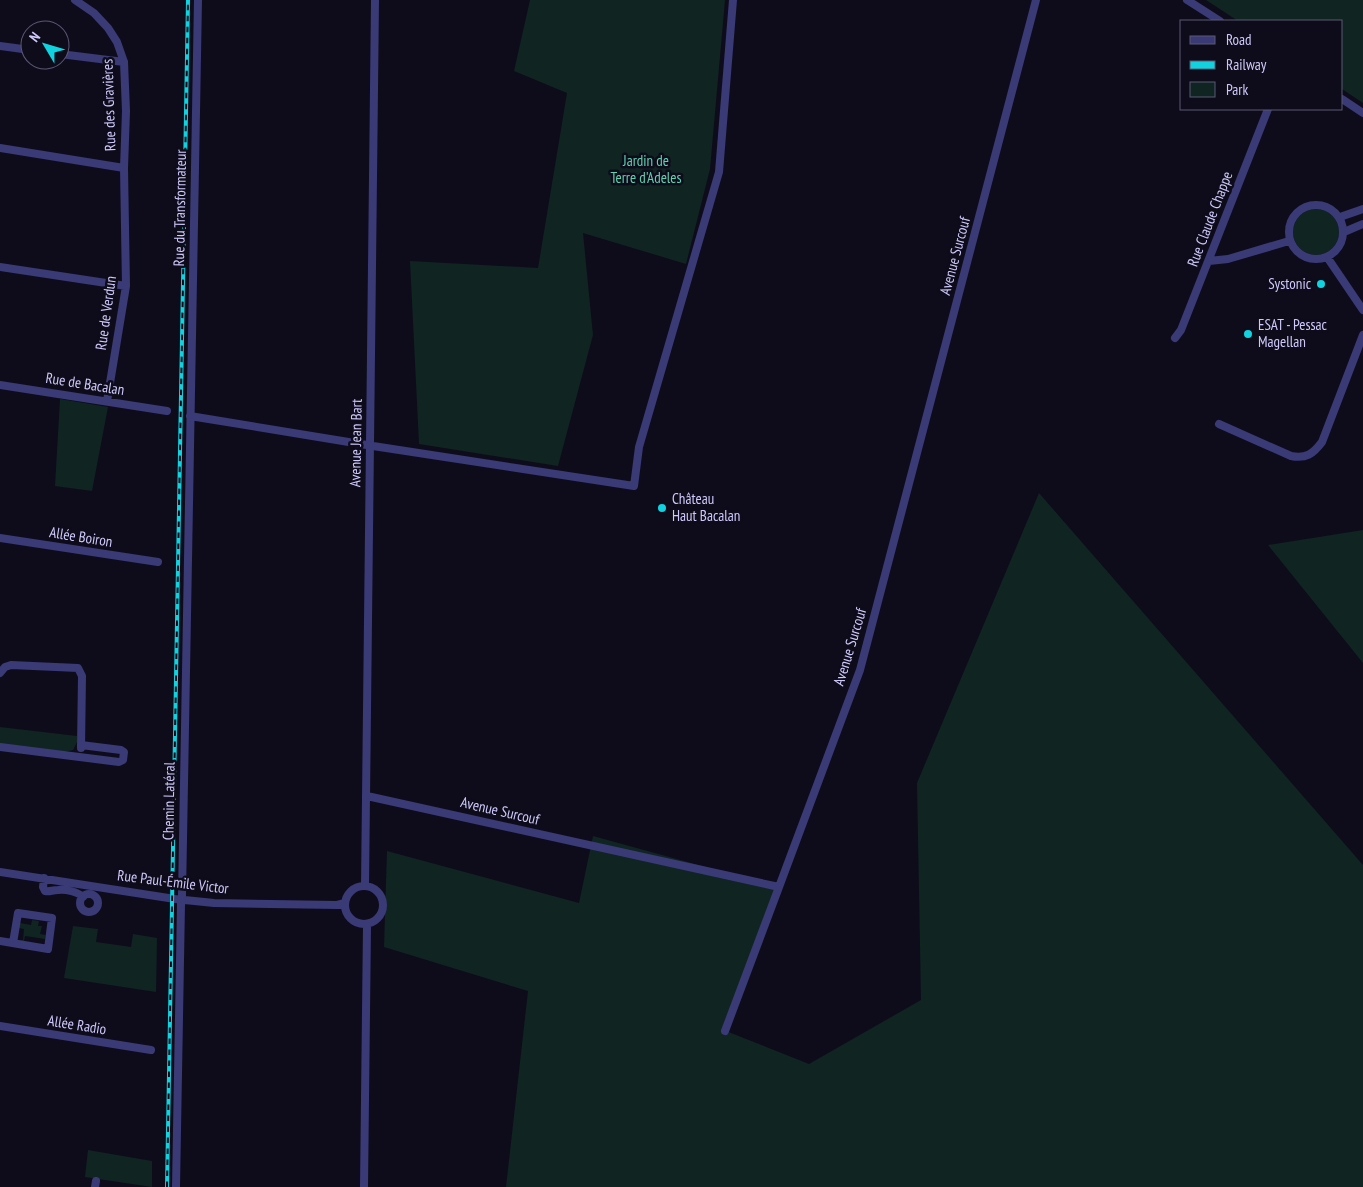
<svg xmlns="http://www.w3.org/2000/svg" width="1363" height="1187" font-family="'PT Sans Narrow',sans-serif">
<rect width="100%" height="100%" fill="#0e0c1a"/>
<path fill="#102422" d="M530,0H725L710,169L686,264L583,233L593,335L558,466L419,444L410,261L538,268L567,93L514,71Z
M1206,0H1363V103L1342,89V21H1238Z
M1293 232a23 23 0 1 1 46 0a23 23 0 1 1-46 0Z
M60,399L108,407L92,491L55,486Z
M1039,493L1363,865V1187H506L528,991L384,947L387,851L579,903L593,836L779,887L726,1031L809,1064L921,1000L917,783Z
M1363,530V663L1268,545Z
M0,727L77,736V742L73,750L64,752L0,744Z
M32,920L39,921L38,926H42L40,934L46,935L45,939L25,936L24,941L17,940H23L24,929L19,928L20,923L31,925Z
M73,926L98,929L96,942L131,947L133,934L157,938L156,992L64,978Z
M88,1150L152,1161V1187L85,1177Z"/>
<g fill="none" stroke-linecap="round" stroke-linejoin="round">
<path stroke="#3a3a76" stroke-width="8" d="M75,0L94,13L108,28L117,42L124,62L126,111L124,168L126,286L107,401
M1187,0L1220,21
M0,46L30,50
M60,54L124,62
M1342,99L1363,113
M0,148L124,168
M1289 232a27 27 0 1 1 54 0a27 27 0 1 1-54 0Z
M1340,217L1363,209
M1344,232L1363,224
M1327,257L1363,310
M1209,261L1228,259L1289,241
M0,267L126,286
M1175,338L1181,330L1268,109
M0,385L167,411
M190,416L373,446L634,486L639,447L719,172L733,0
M1219,424L1291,456C1306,459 1313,454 1322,442L1363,335
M0,538L158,562
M0,673L5,667L11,665L78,668L82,676L81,748
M0,747L119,762L123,760L124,752L121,750L81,745
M367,796L779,887L860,670L1036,0
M0,872L175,899L214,903L337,905L345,903
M44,878L43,887L45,891C50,892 52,890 58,890C66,889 78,892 83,897
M345 905a19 19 0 1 1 38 0a19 19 0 1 1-38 0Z
M365,886L375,0
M80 903a9 9 0 1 1 18 0a9 9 0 1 1-18 0Z
M182,895L198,0
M0,941L48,949L52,918L18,913L13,943
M0,1026L151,1050
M725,1031L779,887
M95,1187L96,1181
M176,1187L181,904
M364,1187L367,925"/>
<defs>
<path id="rail" d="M167,1187L188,0"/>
</defs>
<use href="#rail" stroke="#11d3e0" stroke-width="4"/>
<use href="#rail" stroke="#0e0c1a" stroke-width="2" stroke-dasharray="5.5" stroke-linecap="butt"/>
<path stroke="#3a3a76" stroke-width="8" d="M181,904L182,895"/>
</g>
<g fill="#11d3e0" stroke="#0e0c1a" stroke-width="2">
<circle cx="1321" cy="284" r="5"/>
<circle cx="1248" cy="334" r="5"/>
<circle cx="662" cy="508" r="5"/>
</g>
<g text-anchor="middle" stroke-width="5" stroke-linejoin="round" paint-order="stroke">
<g font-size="15" fill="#cdc9fb" stroke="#0e0c1a">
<text transform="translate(109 105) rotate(-92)" y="5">Rue des Gravières</text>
<text transform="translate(180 208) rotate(-89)" y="5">Rue du Transformateur</text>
<text transform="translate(1210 219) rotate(-69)" y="5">Rue Claude Chappe</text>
<text transform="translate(955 256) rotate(-75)" y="5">Avenue Surcouf</text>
<text transform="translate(106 313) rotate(-82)" y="5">Rue de Verdun</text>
<text transform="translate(85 384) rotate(9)" y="5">Rue de Bacalan</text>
<text transform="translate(356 443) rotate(-89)" y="5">Avenue Jean Bart</text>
<text transform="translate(81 537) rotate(9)" y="5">Allée Boiron</text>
<text transform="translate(850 647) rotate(-73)" y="5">Avenue Surcouf</text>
<text transform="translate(169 801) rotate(-89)" y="5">Chemin Latéral</text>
<text transform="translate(500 811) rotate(13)" y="5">Avenue Surcouf</text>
<text transform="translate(173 882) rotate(7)" y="5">Rue Paul-Émile Victor</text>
<text transform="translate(77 1025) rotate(9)" y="5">Allée Radio</text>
</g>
<g font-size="15" fill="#5cd4b1" stroke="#0e0c1a">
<text x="646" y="166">Jardin de<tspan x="646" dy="17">Terre d'Adeles</tspan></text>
</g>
<g font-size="15" fill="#cdc9fb" stroke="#0e0c1a" text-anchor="start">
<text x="1311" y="289" text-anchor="end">Systonic</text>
<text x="1258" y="330">ESAT - Pessac<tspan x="1258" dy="17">Magellan</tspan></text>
<text x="672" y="504">Château<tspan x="672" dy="17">Haut Bacalan</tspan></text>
</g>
</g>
<rect x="1180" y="20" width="162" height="90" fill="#0e0c1a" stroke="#5a5874"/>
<rect x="1190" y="36" width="25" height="8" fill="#3a3a76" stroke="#5a5874"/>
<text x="1226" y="45" font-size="15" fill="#cdc9fb">Road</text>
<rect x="1190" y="61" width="25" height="8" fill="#11d3e0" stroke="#5a5874"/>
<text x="1226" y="70" font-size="15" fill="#cdc9fb">Railway</text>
<rect x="1190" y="82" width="25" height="15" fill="#102422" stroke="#5a5874"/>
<text x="1226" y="95" font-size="15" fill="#cdc9fb">Park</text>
<g transform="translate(45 45) rotate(308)"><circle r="24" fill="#0e0c1a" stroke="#5a5874"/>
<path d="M0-4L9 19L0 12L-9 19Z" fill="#11d3e0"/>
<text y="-8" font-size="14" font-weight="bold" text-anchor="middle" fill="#cdc9fb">N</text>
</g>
</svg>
